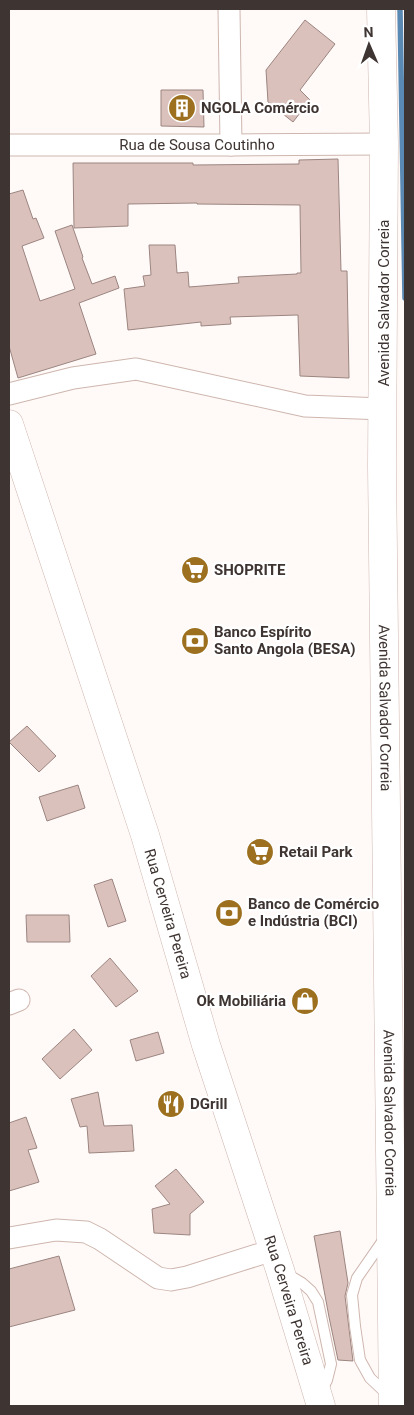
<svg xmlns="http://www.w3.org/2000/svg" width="414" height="1415" viewBox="0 0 414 1415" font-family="Roboto,sans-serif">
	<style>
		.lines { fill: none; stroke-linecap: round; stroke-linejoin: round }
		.stream { stroke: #5a89b3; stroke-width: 5.5 }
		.building { fill: #dac1bc; stroke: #9c8580 }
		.lane-casing { stroke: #ceb6ae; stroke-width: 12 }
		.street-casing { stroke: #ceb6ae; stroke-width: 23 }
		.secondary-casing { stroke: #ceb6ae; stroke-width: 29 }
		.primary-casing { stroke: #ceb6ae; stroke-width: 29 }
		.lane { stroke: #fff; stroke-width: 10 }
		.street { stroke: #fff; stroke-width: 21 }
		.secondary { stroke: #fff; stroke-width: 28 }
		.primary { stroke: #fff; stroke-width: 28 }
		.labels { text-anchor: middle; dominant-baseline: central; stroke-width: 4.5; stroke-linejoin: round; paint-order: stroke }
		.poi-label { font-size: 15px; font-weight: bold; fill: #3e3431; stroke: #fff; text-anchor: start }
		.street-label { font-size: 15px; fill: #3e3431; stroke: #fff }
	</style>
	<rect width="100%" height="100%" fill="#fffaf8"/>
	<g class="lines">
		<path class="stream" d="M400 9 405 298"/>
	</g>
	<g class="building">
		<path d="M305 20 335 44 300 90 310 100 293 122 268 102 266 70Z"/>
		<path d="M161 90H203L204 127 161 126Z"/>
		<path d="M338 159 341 271H347L349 378 300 376 298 315 230 317 231 324 201 326V322L128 330 124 289 145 286 143 276 151 275 149 245H175L177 273 188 272 189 287 239 283 238 277 297 274V273H301L300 205 197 204V203L128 204V226L74 228 73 163H193V165L299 164V160Z"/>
		<path d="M23 190 33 219 36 218 44 238 22 246 40 301 75 289 55 231 72 225 83 257 82 258 92 284 115 276 119 288 79 303 96 354 18 378 9 346V194Z"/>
		<path d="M27 726 56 756 39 772 9 742Z"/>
		<path d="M78 785 85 808 47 821 39 797Z"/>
		<path d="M112 879 126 921 108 927 94 885Z"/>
		<path d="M26 915H69L70 942H27Z"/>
		<path d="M110 958 138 991 116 1007 91 976Z"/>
		<path d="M74 1029 92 1050 60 1079 42 1059Z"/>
		<path d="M158 1032 164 1053 136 1061 130 1040Z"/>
		<path d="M98 1092 104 1126 132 1125 134 1151 89 1153 87 1126 80 1127 71 1099Z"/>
		<path d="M175 1092 181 1112 167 1117 160 1096Z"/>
		<path d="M26 1117 37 1148 28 1150 39 1182 9 1191V1123Z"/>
		<path d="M176 1169 204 1202 190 1214V1235L154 1233 152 1209 170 1204 155 1186Z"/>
		<path d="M340 1231 348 1283 345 1296 353 1361 338 1360 329 1317 314 1236Z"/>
		<path d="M59 1256 75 1310 9 1327V1269Z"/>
	</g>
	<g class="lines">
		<g class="lane-casing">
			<g id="lane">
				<path d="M384 1239 357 1278 352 1295 355 1326 360 1360 370 1378 389 1396"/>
				<path d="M287 1274 302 1283 311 1291 318 1302 331 1364 327 1380 322 1390"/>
			</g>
		</g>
		<g class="street-casing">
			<g id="street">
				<path d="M229 9 231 145"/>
				<path id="s1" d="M9 145H231L384 144"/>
				<path d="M9 394 73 378 136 369 305 406 383 409"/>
				<path d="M9 1004 19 1000"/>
				<path d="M9 1238 56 1230 86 1232 100 1239 158 1278 171 1280 187 1277 273 1250"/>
			</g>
		</g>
		<g class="secondary-casing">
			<g id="secondary">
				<path id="s2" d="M9 424 145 835 206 1045 280 1270 321 1406"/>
			</g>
		</g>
		<g class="primary-casing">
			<g id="primary">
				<path id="s3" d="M381 9 384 144 382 467 393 1406"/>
			</g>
		</g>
		<use href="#lane" class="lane"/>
		<use href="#street" class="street"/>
		<use href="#secondary" class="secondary"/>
		<use href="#primary" class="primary"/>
	</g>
	<defs>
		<g id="building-disc" transform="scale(1.4375)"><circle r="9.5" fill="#9d7020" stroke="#fff"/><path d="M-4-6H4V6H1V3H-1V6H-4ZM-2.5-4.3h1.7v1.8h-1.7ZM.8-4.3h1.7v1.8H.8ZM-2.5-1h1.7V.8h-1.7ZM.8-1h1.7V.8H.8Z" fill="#fff"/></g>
		<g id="supermarket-disc" transform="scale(1.4375)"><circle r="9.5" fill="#9d7020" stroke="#fff"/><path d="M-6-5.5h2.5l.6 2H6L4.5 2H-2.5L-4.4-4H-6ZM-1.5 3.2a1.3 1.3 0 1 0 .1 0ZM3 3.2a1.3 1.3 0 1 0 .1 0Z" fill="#fff"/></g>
		<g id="bank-disc" transform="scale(1.4375)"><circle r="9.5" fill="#9d7020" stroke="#fff"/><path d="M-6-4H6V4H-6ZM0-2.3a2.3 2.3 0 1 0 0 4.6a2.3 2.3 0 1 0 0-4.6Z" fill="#fff"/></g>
		<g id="shop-disc" transform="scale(1.4375)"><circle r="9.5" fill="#9d7020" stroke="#fff"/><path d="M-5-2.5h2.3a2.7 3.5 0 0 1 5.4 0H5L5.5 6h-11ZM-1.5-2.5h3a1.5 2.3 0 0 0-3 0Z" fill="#fff"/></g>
		<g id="restaurant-disc" transform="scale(1.4375)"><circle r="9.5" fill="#9d7020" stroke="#fff"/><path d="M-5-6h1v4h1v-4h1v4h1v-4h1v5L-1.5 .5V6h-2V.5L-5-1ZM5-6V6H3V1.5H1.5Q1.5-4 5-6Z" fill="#fff"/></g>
	</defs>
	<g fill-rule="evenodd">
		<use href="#building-disc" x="182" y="108"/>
		<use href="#supermarket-disc" x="195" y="570"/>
		<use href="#bank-disc" x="195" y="641"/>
		<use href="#supermarket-disc" x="260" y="852"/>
		<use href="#bank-disc" x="229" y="913"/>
		<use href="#shop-disc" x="305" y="1001"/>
		<use href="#restaurant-disc" x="171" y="1104"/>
	</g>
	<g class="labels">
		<g class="poi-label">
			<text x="201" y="108">NGOLA Comércio</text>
			<text x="214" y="570">SHOPRITE</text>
			<text x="214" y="632">Banco Espírito<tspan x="214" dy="17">Santo Angola (BESA)</tspan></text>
			<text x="279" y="852">Retail Park</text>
			<text x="248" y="904">Banco de Comércio<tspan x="248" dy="17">e Indústria (BCI)</tspan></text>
			<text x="286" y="1001" text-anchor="end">Ok Mobiliária</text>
			<text x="190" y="1104">DGrill</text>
		</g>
		<g class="street-label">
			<text stroke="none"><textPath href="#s1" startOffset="188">Rua de Sousa Coutinho</textPath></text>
			<text transform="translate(384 303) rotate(-90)">Avenida Salvador Correia</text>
			<text stroke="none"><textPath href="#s3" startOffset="699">Avenida Salvador Correia</textPath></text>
			<text stroke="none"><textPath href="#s2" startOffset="515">Rua Cerveira Pereira</textPath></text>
			<text stroke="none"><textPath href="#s3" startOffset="1104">Avenida Salvador Correia</textPath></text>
			<text stroke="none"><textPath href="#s2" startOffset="920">Rua Cerveira Pereira</textPath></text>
		</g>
	</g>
	<rect width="414" height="1415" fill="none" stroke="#3e3431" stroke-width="20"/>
	<g transform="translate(369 45) rotate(358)" stroke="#ffffff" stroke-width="4" paint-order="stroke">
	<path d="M0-4L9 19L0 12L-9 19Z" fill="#3e3431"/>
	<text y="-8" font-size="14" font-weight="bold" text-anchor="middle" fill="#3e3431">N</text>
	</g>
</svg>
